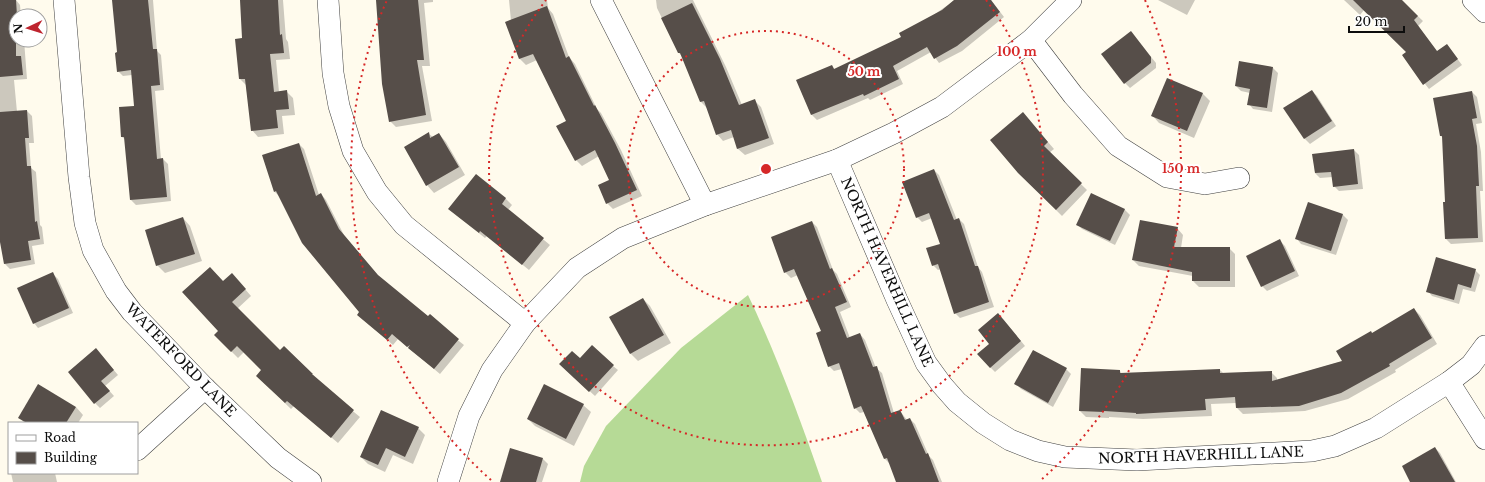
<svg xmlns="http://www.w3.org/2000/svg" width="1485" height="482" viewBox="0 0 1485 482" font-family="'Libre Baskerville',serif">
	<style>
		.forest { fill: #b6da96 }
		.shadow { fill: #0003 }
		.building { fill: #564e49 }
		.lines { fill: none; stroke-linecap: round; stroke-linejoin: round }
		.minor-casing { stroke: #404040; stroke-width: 22 }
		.minor { stroke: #fff; stroke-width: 21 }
		.ring { fill: none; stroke: #d62828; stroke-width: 2; stroke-dasharray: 2 4 }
		.labels { text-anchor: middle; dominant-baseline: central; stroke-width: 4; stroke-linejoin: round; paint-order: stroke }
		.street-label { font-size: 14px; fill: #0d0d0d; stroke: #fff }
		.centre { fill: #d62828; stroke: #fff; stroke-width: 2 }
		.ring-label { font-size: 12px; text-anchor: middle; font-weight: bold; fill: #d62828; stroke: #fff; stroke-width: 4; stroke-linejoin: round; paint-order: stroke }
	</style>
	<rect width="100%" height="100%" fill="#fffbed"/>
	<path class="forest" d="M748 295C777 356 800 419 822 482H580L584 466 606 426 681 348Z"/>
	<g class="shadow">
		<path d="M16 0 20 5 21 16H16V40H24L27 79 14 80 17 112 27 111 32 116 34 143H29L31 168 36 172 40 225 42 227 44 244 32 246 35 264 10 269 5 264 0 236V1Z"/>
		<path d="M113 0H153L157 51 161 55 164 90 155 91 161 159H163L168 164 171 201 136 205 131 200 126 140 122 137 135 107 132 75 123 76 118 71V53Z"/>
		<path d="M241 0H283L286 39 288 42 290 59 276 60 279 92 286 91 293 98 295 115 282 116 284 134 258 137 252 130 246 85 240 79 244 39Z"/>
		<path d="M377 0H433V2L424 3 430 66H422L432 121 396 127 390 121Z"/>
		<path d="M509 0H547L548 8 553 14 569 57 575 64 597 109 601 113 621 150 642 196 613 209 607 203 610 180 599 156 582 166 576 160 567 122 537 60 526 65 520 59 511 21Z"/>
		<path d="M656 0H693L726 67 742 105 755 101 761 107 774 144 745 155 738 149 734 137 723 141 717 134 707 108 701 102 682 56 679 53 657 8Z"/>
		<path d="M955 0H991L1004 17 962 51 939 63 931 52 897 71 903 84 870 100 868 98 817 120 812 115 797 80 832 66 835 70 902 37Z"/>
		<path d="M1158 0H1195L1187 15Z"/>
		<path d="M1344 0H1401L1423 21 1418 26 1437 52 1447 45 1462 65 1429 89 1403 56 1408 52 1364 10 1360 15Z"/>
		<path d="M1131 32 1156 63V68L1130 88 1125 83Z"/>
		<path d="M1240 63 1273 68 1278 73 1272 112 1253 109 1249 104 1250 93 1241 91 1236 86Z"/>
		<path d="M1312 91 1317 96 1336 126 1310 144 1305 139 1285 108Z"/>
		<path d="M1472 92 1477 97 1482 123 1476 124 1481 152 1483 191H1480L1483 242 1451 244 1446 239V203L1443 138 1441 136Z"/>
		<path d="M1203 94 1210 101 1194 138 1159 123 1152 115Z"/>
		<path d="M1029 120 1054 149 1049 153 1087 190 1062 216 1019 173Z"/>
		<path d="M429 134 433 137 439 134 446 142 465 175 434 193 427 185Z"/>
		<path d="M299 144 304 149 319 195 321 194 326 200 344 235 380 279 464 345 440 374 398 339 393 345 358 315 361 312 279 196 274 191Z"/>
		<path d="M1354 150 1359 155 1363 189 1339 191 1334 186 1333 177 1320 178 1315 173 1313 155Z"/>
		<path d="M934 170 939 175 957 220 959 219 964 224 978 267 982 272 994 307 960 318 955 313 941 269 938 270 933 265 941 245 932 218 922 222 917 217Z"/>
		<path d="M476 175 506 199 512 205 508 210 550 245 529 270 487 236 485 238 456 215Z"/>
		<path d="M1092 194 1125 210 1130 215 1115 245 1082 229 1077 224Z"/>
		<path d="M1343 215 1348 220 1336 255 1301 244 1297 239Z"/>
		<path d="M183 218 190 226 202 261 165 273 157 265Z"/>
		<path d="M812 222 817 227 833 270 837 274 851 307 840 312 850 338 860 334 865 340 876 368 882 373 894 413 900 411 907 420 910 419 915 424 929 456 933 460 942 482H897L890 464 885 459 864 412 860 413 855 408 842 369 834 371 829 366 823 331 798 275 791 278 785 272Z"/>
		<path d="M1177 228 1183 235 1181 248H1229L1235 254V287H1199L1193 281V276L1139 266 1133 260Z"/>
		<path d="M1280 241 1285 246 1299 276 1267 291 1262 286Z"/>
		<path d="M1475 270 1480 275 1475 292 1463 289 1459 304 1432 296 1428 291Z"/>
		<path d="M53 274 58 279 73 313 38 328 34 323Z"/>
		<path d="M238 281 251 296 237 309 280 351 360 417 338 443 294 406 291 409 263 382V370L244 352 238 358 221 341 219 331 223 282Z"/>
		<path d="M643 299 650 306 671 343 638 361 631 354 611 317Z"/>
		<path d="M1414 309 1420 315 1437 344 1395 370 1396 372 1348 399 1305 411 1243 414 1237 408 1236 403 1211 404 1212 416 1143 419 1109 417V418L1086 417 1080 411 1120 371 1122 374 1220 370 1224 374 1271 372 1277 378V380L1343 361 1372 334Z"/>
		<path d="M1003 319 1025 346 995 372 990 367V344Z"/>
		<path d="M1034 351 1066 369 1071 374 1053 407 1021 389 1016 384Z"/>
		<path d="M101 355 118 375 105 386 114 396 100 408 95 403Z"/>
		<path d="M613 366 618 370 595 396 565 369Z"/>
		<path d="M583 405 591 412 574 446 535 426 528 419Z"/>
		<path d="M76 407 83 415 78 423H25L19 418Z"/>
		<path d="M418 428 425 435 413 464 393 455 385 472 368 464 361 457Z"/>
		<path d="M1435 448 1440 453 1456 482H1412Z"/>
		<path d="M543 459 548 464 542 482H501Z"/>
		<path d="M11 473H55L57 482H13Z"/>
	</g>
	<g class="building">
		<path d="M0 0H16L17 16H16V56H21L23 75 0 77Z"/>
		<path d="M112 0H148L153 49H157L160 85 151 86 157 159 163 158 167 197 130 200 124 137H121L119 107 134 106 131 70 117 72 115 53 117 52Z"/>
		<path d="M240 0H278L280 35 282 34 284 53 270 54 274 92 287 90 289 109 276 110 278 128 251 131 245 79H239L235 39 242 38Z"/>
		<path d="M376 0H418L424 60H417L426 115 389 122 382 84Z"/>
		<path d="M954 0H991L1000 12 957 46 934 59 927 47 893 66 899 79 864 96 863 94 811 115 796 80 832 65 834 69 901 37 899 33 942 10Z"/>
		<path d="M1353 0H1402L1418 16 1414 20 1437 51 1447 44 1458 59 1423 85 1402 55 1406 52Z"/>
		<path d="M692 3 720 59 739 105 755 99 769 138 737 149 731 130 716 135 704 101 700 102 680 53H678L661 18Z"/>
		<path d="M547 6 566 58 569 56 594 106 595 105 615 143 637 190 606 204 598 185 609 180 595 150 575 161 556 126 566 121 533 54 519 59 505 22Z"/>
		<path d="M1131 31 1151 57V63L1124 84 1101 54Z"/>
		<path d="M1239 61 1273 67 1267 108 1247 105 1250 89 1235 86Z"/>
		<path d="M1167 78 1203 93 1187 131 1151 116Z"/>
		<path d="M1312 90 1332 121 1304 139 1283 108Z"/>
		<path d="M1472 91 1477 118 1472 119 1477 146 1479 186H1476L1478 238 1445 239 1443 202H1445L1442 136H1440L1433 98Z"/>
		<path d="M27 110 29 138H25L27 166H31L35 222 37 221 40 239 28 241 31 260 4 264 0 242V112Z"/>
		<path d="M1023 112 1048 142 1044 146 1082 183 1056 210 1018 173 990 140Z"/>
		<path d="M429 132 430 138 439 133 459 167 426 186 404 147Z"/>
		<path d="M299 143 316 196 321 193 339 229 378 275 428 316 430 314 459 339 434 369 408 348 410 345 407 347 392 334 387 340 357 315 359 312 302 243 276 191 274 192 262 155Z"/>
		<path d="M1354 149 1358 184 1333 187 1331 172 1315 173 1312 154Z"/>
		<path d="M934 169 954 220 959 218 975 266H978L989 302 954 314 938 264 932 266 926 248 940 244 929 213 916 218 902 182Z"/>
		<path d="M476 174 506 198 502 204 544 238 522 265 480 231 479 233 448 209Z"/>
		<path d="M1091 193 1125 209 1110 241 1076 225Z"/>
		<path d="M1308 202 1343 214 1331 251 1295 239Z"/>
		<path d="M183 217 195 254 156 266 145 230Z"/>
		<path d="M1140 220 1178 227 1174 247H1230V281H1192V272L1132 260Z"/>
		<path d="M812 221 830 269 832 268 847 302 835 307 847 338 860 333 873 367 877 366 891 413 900 410 905 420 910 418 926 454 928 453 939 482H896L887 458 884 459 861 406 854 409 839 363 828 367 816 333 821 331 794 269 784 273 771 237Z"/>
		<path d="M1280 239 1295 271 1261 287 1246 256Z"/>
		<path d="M1436 257 1476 269 1471 288 1458 284 1454 300 1426 292Z"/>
		<path d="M210 267 223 281 232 273 246 289 232 302 280 350 284 346 313 374H312L354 410 331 438 287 401 285 403 256 376 261 370 237 346 231 352 214 335 218 331 182 292Z"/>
		<path d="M53 272 69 308 33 324 17 288Z"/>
		<path d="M643 298 664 335 630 354 609 317Z"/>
		<path d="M1414 308 1432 338 1389 364 1390 366 1341 393 1299 406 1236 408 1235 397 1205 399 1206 410 1136 414V413L1104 411V412L1079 411 1081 368 1120 370V373L1220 369V373L1272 371V381L1342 361 1336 351 1371 331 1372 333Z"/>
		<path d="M998 313 1021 341 990 368 977 354 989 344 978 330Z"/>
		<path d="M592 345 614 365 589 392 559 364 572 351 580 358Z"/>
		<path d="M96 348 114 370 101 381 110 391 94 404 68 372Z"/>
		<path d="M1033 350 1067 368 1048 403 1014 384Z"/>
		<path d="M38 384 76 407 66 423H27L18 418Z"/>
		<path d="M544 384 584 404 566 439 527 419Z"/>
		<path d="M381 410 419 427 405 457 386 448 378 465 360 457Z"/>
		<path d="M1435 447 1455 482H1410L1402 466Z"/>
		<path d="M510 448 543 458 536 482H500Z"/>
	</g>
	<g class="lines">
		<g class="minor-casing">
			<g id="minor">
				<path d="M64 0 79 177 85 223 93 250 116 291 132 312 205 388 278 458 311 482"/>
				<path d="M328 0 333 73 339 106 353 151 377 192 404 225 525 323"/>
				<path d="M601 0 705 205"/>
				<path d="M1473 0 1485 12"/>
				<path d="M1031 40 1073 95 1118 146 1167 177 1205 184 1239 178"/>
				<path d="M837 160 897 300 926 363 942 385 957 402 983 423 1010 440 1038 451 1065 457 1137 460 1312 451 1335 446 1376 428 1449 382 1471 365 1485 346"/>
				<path d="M1449 382 1485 439"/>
				<path d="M137 450 205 388"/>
				<path d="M448 482 469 416 492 370 525 323 577 268 623 238 705 205 837 160 894 133 942 107 1031 40 1071 0"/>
			</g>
		</g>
		<use href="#minor" class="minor"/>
	</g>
	<g class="ring">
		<circle cx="766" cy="169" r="138"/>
		<path d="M986 0A277 277 0 1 1 546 0"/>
		<path d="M491 480A415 415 0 0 1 387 0M1145 0A415 415 0 0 1 1041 480"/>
	</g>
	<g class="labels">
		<g class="street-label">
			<text transform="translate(887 272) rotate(66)">NORTH HAVERHILL LANE</text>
			<text transform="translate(181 360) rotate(46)">WATERFORD LANE</text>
			<text transform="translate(1201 455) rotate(-2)">NORTH HAVERHILL LANE</text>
		</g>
	</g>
	<circle cx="766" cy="169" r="6" class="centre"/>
	<g class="ring-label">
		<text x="1017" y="56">100 m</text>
		<text x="864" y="76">50 m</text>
		<text x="1181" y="173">150 m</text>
	</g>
	<rect x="8" y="422" width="130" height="52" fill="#ffffff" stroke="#9e9e9e"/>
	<rect x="16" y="435" width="20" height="6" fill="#ffffff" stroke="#9e9e9e"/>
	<text x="44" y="442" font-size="12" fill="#0d0d0d">Road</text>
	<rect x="16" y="452" width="20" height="12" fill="#564e49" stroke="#9e9e9e"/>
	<text x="44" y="462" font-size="12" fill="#0d0d0d">Building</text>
	<g transform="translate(28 28) rotate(266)"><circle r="19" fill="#ffffff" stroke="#9e9e9e"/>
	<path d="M0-3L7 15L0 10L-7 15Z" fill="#be242e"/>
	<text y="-6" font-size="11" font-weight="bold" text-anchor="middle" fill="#0d0d0d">N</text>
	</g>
	<path d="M1349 26v6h55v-6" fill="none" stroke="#0d0d0d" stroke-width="2"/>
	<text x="1355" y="26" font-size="12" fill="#0d0d0d" stroke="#ffffff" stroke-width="3" paint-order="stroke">20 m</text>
</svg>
